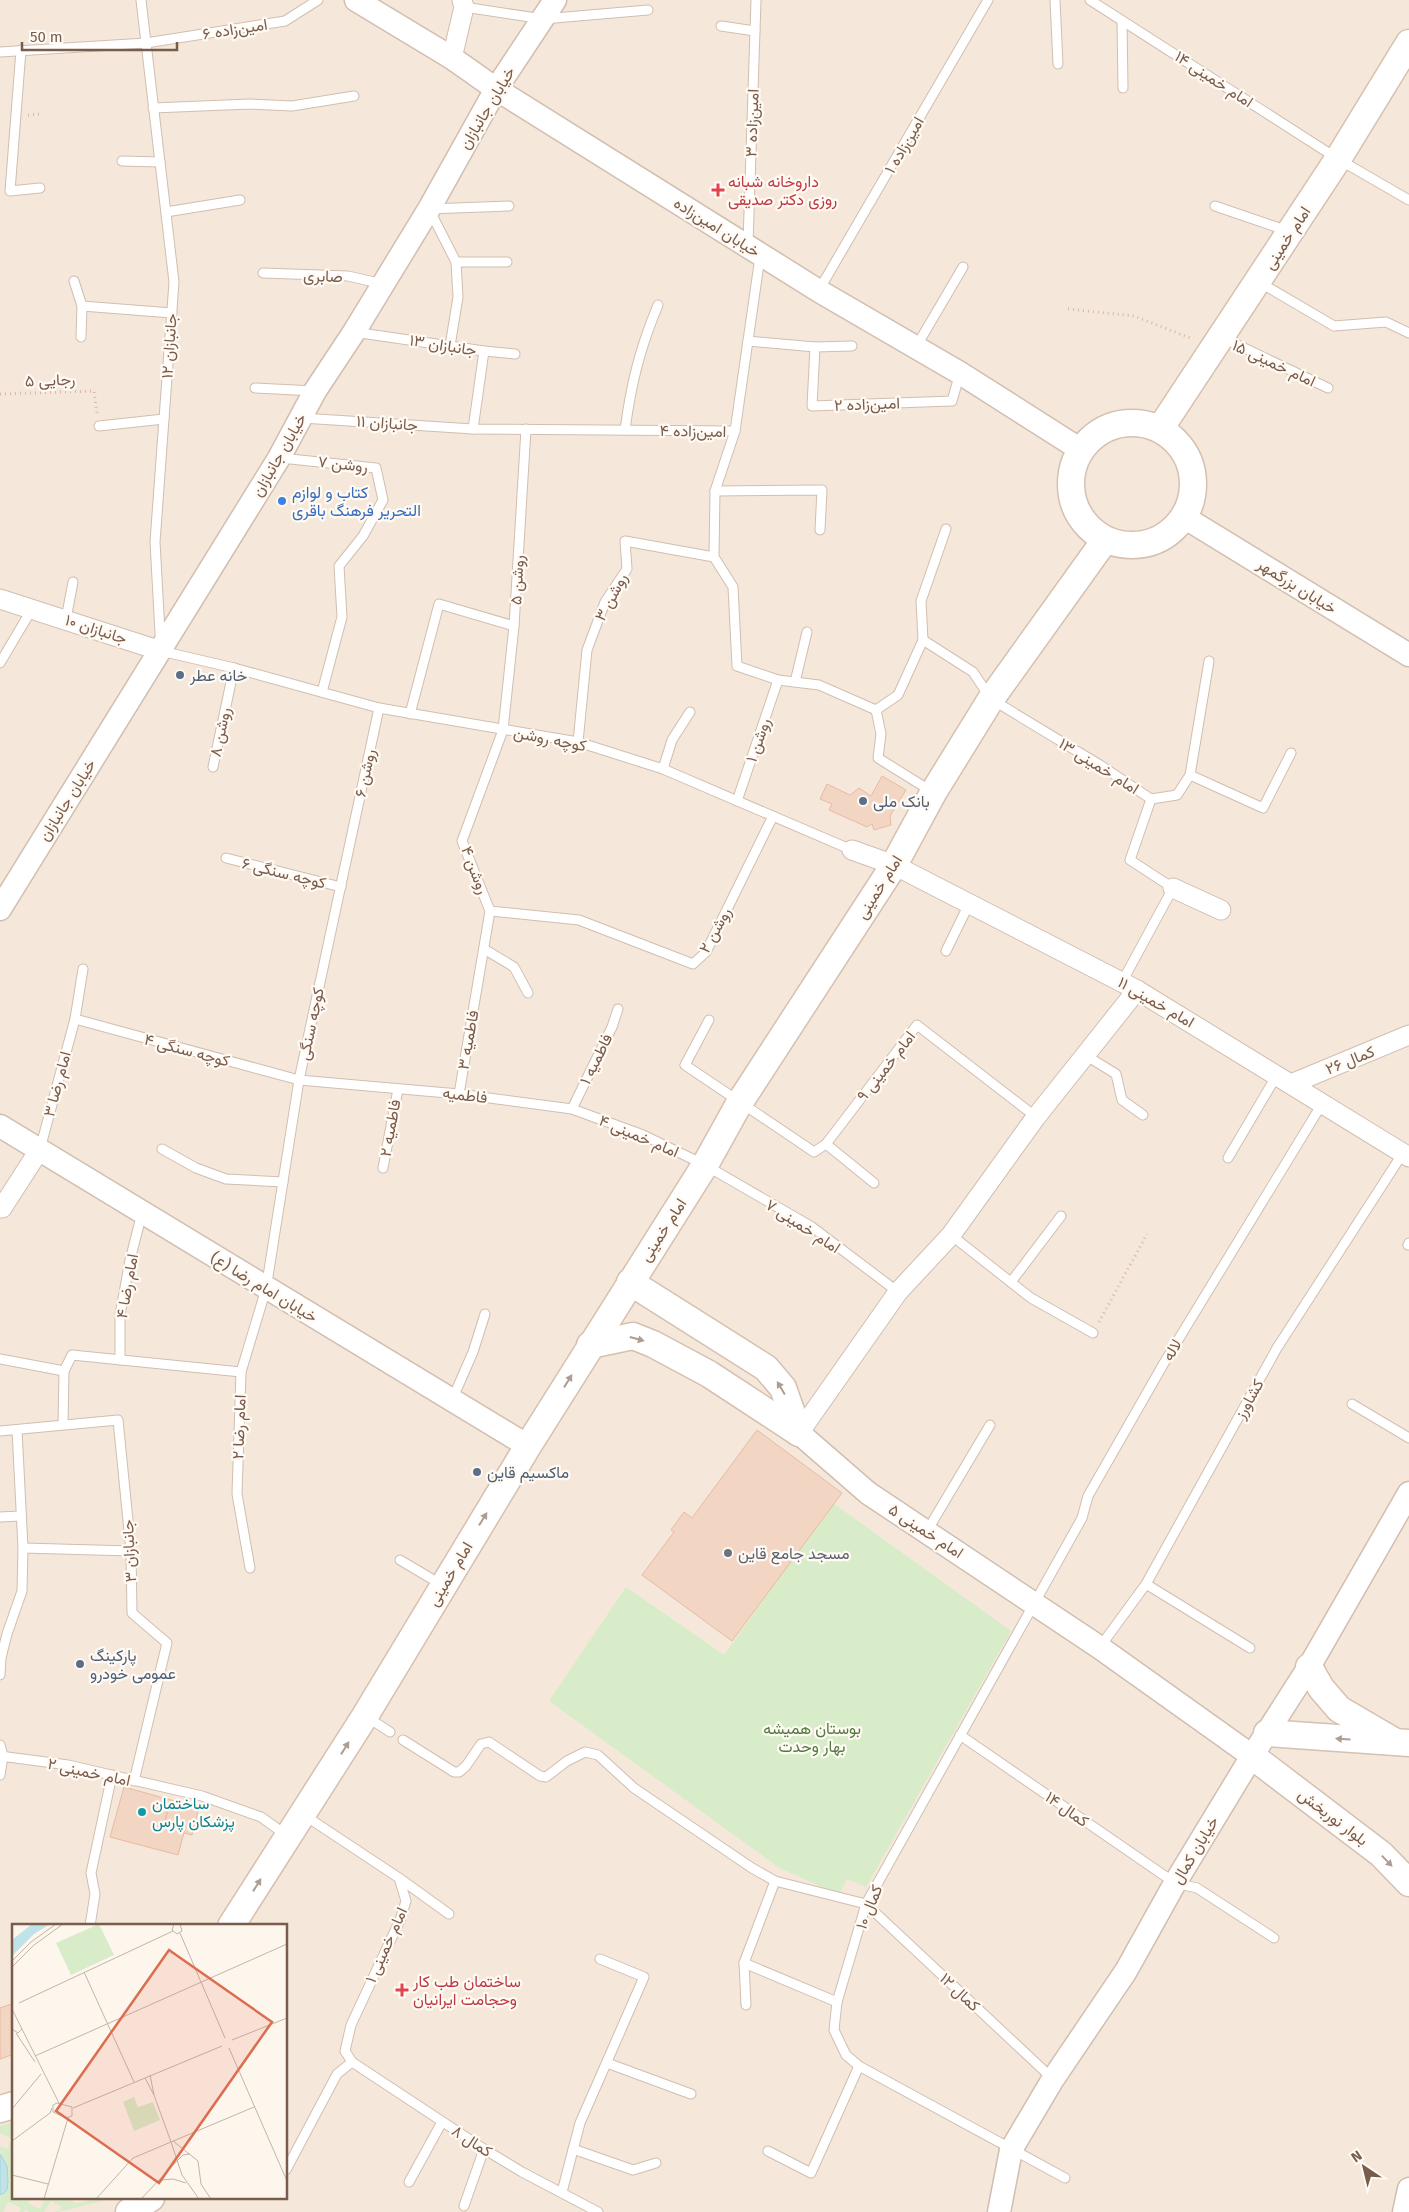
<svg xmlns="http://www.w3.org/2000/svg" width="1409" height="2212" viewBox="0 0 1409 2212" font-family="'Fira Sans',Vazirmatn,sans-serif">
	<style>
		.residential { fill: #f5e8da; fill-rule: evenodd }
		.green { fill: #d8ecc9 }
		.water { fill: #bfe3e8; stroke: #a5d3da }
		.building { fill: #f3d5c3; stroke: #e6bba3 }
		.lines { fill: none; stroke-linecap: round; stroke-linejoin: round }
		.service-casing { stroke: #d1beb0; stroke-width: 11 }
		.minor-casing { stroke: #d1beb0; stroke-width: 21 }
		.tertiary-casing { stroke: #d1beb0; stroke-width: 25 }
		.secondary-casing { stroke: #d6c0b0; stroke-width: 29 }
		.path { stroke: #d9b8a5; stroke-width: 3; stroke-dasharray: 1 4; stroke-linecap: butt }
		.service { stroke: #fff; stroke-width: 9 }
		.minor { stroke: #fff; stroke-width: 19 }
		.tertiary { stroke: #fff; stroke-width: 22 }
		.secondary { stroke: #fff; stroke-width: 26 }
		.oneway { fill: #af9d94 }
		.health-dot { fill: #e0444e; stroke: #fffaf3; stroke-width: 2 }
		.shop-dot { fill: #3f7fe0; stroke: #fffaf3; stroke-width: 2 }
		.service-dot { fill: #5c6f8a; stroke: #fffaf3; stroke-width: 2 }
		.worship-dot { fill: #6b7280; stroke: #fffaf3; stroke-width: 2 }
		.culture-dot { fill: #0f9aa8; stroke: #fffaf3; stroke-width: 2 }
		.labels { text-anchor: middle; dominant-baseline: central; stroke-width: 4.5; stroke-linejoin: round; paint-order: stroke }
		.street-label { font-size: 16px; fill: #7a5c4d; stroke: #fffaf3 }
		.health-label { font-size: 16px; fill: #be3a42; stroke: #fffaf3; text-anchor: start }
		.shop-label { font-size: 16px; fill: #366cbe; stroke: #fffaf3; text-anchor: start }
		.service-label { font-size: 16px; fill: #4e5e75; stroke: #fffaf3; text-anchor: start }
		.worship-label { font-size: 16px; fill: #5b616d; stroke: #fffaf3; text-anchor: start }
		.park-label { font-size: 16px; fill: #537a41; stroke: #fffaf3 }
		.culture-label { font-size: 16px; fill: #0d838f; stroke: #fffaf3; text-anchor: start }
		.inset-road { fill: none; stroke: #c5b3a7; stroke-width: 1 }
		.view { fill: #dc6d51; fill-opacity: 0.15; stroke: #dc6d51; stroke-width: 2.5 }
		.inset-edge { fill: none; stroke: #7a5c4d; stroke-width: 2.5 }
	</style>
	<rect width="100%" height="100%" fill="#fdf6ec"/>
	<path class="residential" d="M0 0H1409V2212H0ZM14 1926H286V2198H14Z"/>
	<g class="green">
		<path d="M833 1503 1011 1631 866 1887 847 1879 839 1895 778 1867 549 1701 626 1587 724 1655Z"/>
		<path d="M14 2122V2146L11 2151 14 2152V2160L10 2159C15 2168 17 2185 12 2195L14 2198 24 2201 26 2198H31L28 2203 40 2209 45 2198 66 2200 74 2198 73 2202C78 2204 84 2203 88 2198H115L58 2212H53L61 2210 62 2207 51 2201 44 2212H30L25 2210 24 2212H19L21 2208 8 2202 3 2212H0V2194H3C15 2168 0 2167 0 2146L7 2149 12 2139 0 2133V2126Z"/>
	</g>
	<path class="water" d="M0 2154 7 2166 8 2182 7 2190 3 2194H0Z"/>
	<g class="building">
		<path d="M882 776 906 790 890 816 891 825 874 830 872 824 867 827 829 810 832 804 820 799 827 784 850 795 859 788 871 796Z"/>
		<path d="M757 1430 842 1493 732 1641 642 1575 674 1532 671 1530 684 1512 692 1518Z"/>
		<path d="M124 1787 171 1800 164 1824 185 1829 178 1855 110 1837Z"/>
		<path d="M171 1800 199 1807 192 1835 184 1833 185 1829 164 1824Z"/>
		<path d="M14 2003V2054L0 2059V2008Z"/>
	</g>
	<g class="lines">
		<g class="service-casing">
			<g id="service">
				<path d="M141 0 174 282 155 542 161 651 234 668 379 708 578 742 663 769 852 850"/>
				<path d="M1055 0 1058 64"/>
				<path d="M1090 0 1338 159 1409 200"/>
				<path d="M464 7 543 19 648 10"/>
				<path d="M1122 21 1123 88"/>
				<path d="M721 26 755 31"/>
				<path d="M21 50 10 191 40 188"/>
				<path d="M0 52 146 43 285 21 318 0"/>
				<path d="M153 108 250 104 292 106 354 96"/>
				<path d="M122 161 160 162"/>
				<path d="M1215 206 1288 231"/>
				<path d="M166 212 240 200"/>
				<path d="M748 243 756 0"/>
				<path d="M456 262H507"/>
				<path d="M263 273 348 276 383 284"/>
				<path d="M74 281 82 306 81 337"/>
				<path d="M1259 282 1334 326 1386 322 1409 333"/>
				<path d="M819 290 988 0"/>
				<path d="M82 306 172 313"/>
				<path d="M354 332 484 351 473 429"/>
				<path d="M1223 338 1328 388"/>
				<path d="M748 341 815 347 852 346"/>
				<path d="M450 346 458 297 456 262 429 209 509 206"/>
				<path d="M815 347 812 406 952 401 960 373"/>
				<path d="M916 347 963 267"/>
				<path d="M484 351 515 354"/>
				<path d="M255 388 315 391"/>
				<path d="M302 418 473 429 735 431 760 257"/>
				<path d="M99 426 164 419"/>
				<path d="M625 430C631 384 640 348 658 305"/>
				<path d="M735 431 715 491 714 557 733 587 737 666 778 680 819 685 876 710 898 695 923 640 921 601 946 529"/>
				<path d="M281 458 376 468 383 500 363 536 339 566 342 617 322 692"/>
				<path d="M715 491 822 490 820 530"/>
				<path d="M66 619 73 582"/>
				<path d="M923 640 973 672 991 699 1100 765 1151 799 1130 860 1173 888 1122 982"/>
				<path d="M0 663 32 609"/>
				<path d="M795 682 807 632"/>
				<path d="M876 710 881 734 878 758 931 791"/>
				<path d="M410 714 439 604 514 626"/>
				<path d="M578 742 587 650 605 602 627 569 625 541 714 557"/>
				<path d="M213 767 234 668"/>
				<path d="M663 769 672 740 690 712"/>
				<path d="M1190 775 1263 808 1291 753"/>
				<path d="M1151 799 1177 795 1190 775 1209 661"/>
				<path d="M737 801 778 680"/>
				<path d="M226 858 341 887"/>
				<path d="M490 911 579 920 693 964 706 952 773 816"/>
				<path d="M484 949 514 967 528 993"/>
				<path d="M946 951 969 904"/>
				<path d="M75 1019 299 1080 459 1094 572 1109 643 1135 705 1165 812 1227 898 1292"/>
				<path d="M709 1020 685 1065 814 1152 826 1144 917 1025 1036 1117"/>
				<path d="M1085 1055 1116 1074 1122 1100 1143 1115"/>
				<path d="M459 1094 490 911 462 841 503 730 514 626 526 429"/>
				<path d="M572 1109 612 1027 618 1009"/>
				<path d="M826 1144 874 1183"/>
				<path d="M40 1149 75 1019 83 969"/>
				<path d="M162 1149 196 1168 226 1179 283 1182"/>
				<path d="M1228 1158 1277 1075"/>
				<path d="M383 1168 398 1089"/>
				<path d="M951 1235 1031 1298 1093 1333"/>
				<path d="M1408 1245 1409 1243"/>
				<path d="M1011 1282 1061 1216"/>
				<path d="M0 1359 64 1371"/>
				<path d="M120 1360V1315L130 1260 142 1213"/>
				<path d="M452 1400 473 1352 485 1314"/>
				<path d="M1352 1404 1409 1438"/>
				<path d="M63 1424 64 1371 72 1355 241 1372"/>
				<path d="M0 1431 118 1420 131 1551 132 1613 167 1643 134 1781"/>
				<path d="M0 1517 21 1516"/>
				<path d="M927 1531 990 1425"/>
				<path d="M23 1548 131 1551"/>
				<path d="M400 1560 442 1585"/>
				<path d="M250 1568 237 1494 241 1372 266 1289 299 1080 379 708"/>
				<path d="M1146 1584 1250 1648"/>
				<path d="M1100 1647 1146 1584 1277 1348 1403 1153"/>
				<path d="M0 1675 1 1658 7 1634 22 1591 23 1548 17 1430"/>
				<path d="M367 1717 390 1732"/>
				<path d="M960 1735 1175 1883 1197 1888 1274 1938"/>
				<path d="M403 1740 454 1772H459L466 1766 481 1744 489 1742 540 1776 546 1777 567 1761 585 1752 598 1755 634 1788 752 1868 775 1881 866 1904 1053 2079"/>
				<path d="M0 1745 3 1756 0 1775"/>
				<path d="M0 1756 68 1765 202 1796 261 1817 286 1835"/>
				<path d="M304 1815 399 1878 406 1901 400 1920 351 2025 345 2051 352 2062 484 2149 522 2172 598 2212"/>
				<path d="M399 1878 449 1914"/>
				<path d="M90 1926 95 1894 91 1873 112 1775"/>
				<path d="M744 1963 837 2002"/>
				<path d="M746 2005 744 1963 775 1881"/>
				<path d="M607 2063 691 2094"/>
				<path d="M573 2149 633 2170 656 2163"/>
				<path d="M768 2151 811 2173 859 2066"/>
				<path d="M286 2170 337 2074 352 2062"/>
				<path d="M1065 2178 859 2066 846 2055 834 2030 837 2002 866 1904 1082 1518 1088 1496 1164 1363 1322 1104"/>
				<path d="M409 2182 442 2122"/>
				<path d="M562 2192 580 2123 644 1977 600 1959"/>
				<path d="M464 2206 484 2149"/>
			</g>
		</g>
		<g class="minor-casing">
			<g id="minor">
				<path d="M452 58 464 7 462 0"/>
				<path d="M0 599 161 651"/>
				<path d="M852 850 894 865 1137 990 1409 1157"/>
				<path d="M1173 888 1221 910"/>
				<path d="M1291 1084 1409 1035"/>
				<path d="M0 1208H2L40 1149"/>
				<path d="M799 1433 898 1292 951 1235 1036 1117 1137 990"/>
			</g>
		</g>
		<g class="tertiary-casing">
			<g id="tertiary">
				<path d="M356 0 452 58 496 89 819 291 960 373 1081 450"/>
				<path d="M1184 517 1409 655"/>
				<path d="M0 909 279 458 315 391 354 332 429 209 496 89 555 0"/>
				<path d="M0 1126 528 1446"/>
				<path d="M799 1433 868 1493 1099 1647 1252 1756"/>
				<path d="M999 2212 1011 2150 1053 2079 1126 1971 1175 1883 1252 1756 1309 1667 1409 1493"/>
				<path d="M1404 2212 1409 2189"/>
			</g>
		</g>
		<g class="secondary-casing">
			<g id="secondary">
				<circle cx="1132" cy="484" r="61"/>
				<path d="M1160 429 1338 159 1409 43"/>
				<path d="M630 1282 766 1368 783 1388 799 1433"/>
				<path d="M590 1345 633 1336 653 1344 709 1374 799 1433"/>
				<path d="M1309 1667 1321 1688 1339 1709 1392 1740"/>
				<path d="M1267 1733 1409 1743"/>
				<path d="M1252 1756 1381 1854 1409 1883"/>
				<path d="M231 1926 365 1716 528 1446 705 1165 740 1102 894 865 933 793 991 699 1105 540"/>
				<path d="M0 2109 14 2105"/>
				<path d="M129 2212 151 2198"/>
			</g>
		</g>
		<g class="path">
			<path d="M28 115 41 114"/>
			<path d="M1068 309 1134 316 1193 339"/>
			<path d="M0 394 94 391 97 413"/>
			<path d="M1099 1322 1147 1234"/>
		</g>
		<use href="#service" class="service"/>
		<use href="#minor" class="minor"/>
		<use href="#tertiary" class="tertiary"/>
		<use href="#secondary" class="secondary"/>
	</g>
	<defs><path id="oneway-solid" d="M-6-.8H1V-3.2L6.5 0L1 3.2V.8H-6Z" transform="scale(1.25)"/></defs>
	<g class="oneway">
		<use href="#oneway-solid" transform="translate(637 1339) rotate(15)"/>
		<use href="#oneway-solid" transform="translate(568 1381) rotate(-58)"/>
		<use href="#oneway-solid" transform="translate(781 1388) rotate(-121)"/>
		<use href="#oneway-solid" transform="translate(483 1519) rotate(-58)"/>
		<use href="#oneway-solid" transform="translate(1343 1739) rotate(-176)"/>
		<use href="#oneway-solid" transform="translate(345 1748) rotate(-58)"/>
		<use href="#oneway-solid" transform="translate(1387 1861) rotate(46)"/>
		<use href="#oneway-solid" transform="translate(257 1885) rotate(-58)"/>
	</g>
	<g class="health-dot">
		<path d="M715.5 182.5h5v5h5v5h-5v5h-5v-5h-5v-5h5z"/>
		<path d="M399.5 1982.5h5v5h5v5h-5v5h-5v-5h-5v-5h5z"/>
	</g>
	<circle class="shop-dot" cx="282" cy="501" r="5"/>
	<g class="service-dot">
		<circle cx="180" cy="675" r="5"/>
		<circle cx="863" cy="801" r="5"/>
		<circle cx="477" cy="1472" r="5"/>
		<circle cx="80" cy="1664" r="5"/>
	</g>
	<circle class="worship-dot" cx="728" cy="1553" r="5"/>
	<circle class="culture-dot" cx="142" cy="1812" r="5"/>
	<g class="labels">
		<g class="street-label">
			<text transform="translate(235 29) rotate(-9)">امین‌زاده ۶</text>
			<text transform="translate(1214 79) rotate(33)">امام خمینی ۱۴</text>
			<text transform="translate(487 108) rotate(-59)">خیابان جانبازان</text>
			<text transform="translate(752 123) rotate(-88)">امین‌زاده ۳</text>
			<text transform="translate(904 145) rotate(-60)">امین‌زاده ۱</text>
			<text transform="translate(717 227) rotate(32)">خیابان امین‌زاده</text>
			<text transform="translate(1287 238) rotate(-57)">امام خمینی</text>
			<text transform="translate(323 276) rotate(2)">صابری</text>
			<text transform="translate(443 345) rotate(9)">جانبازان ۱۳</text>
			<text transform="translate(169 346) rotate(-86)">جانبازان ۱۲</text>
			<text transform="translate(1274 363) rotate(25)">امام خمینی ۱۵</text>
			<text transform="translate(50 380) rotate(-2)">رجایی ۵</text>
			<text transform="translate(867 404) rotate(-2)">امین‌زاده ۲</text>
			<text transform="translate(387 423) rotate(4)">جانبازان ۱۱</text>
			<text transform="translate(693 431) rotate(1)">امین‌زاده ۴</text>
			<text transform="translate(279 455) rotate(-60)">خیابان جانبازان</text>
			<text transform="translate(343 464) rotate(6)">روشن ۷</text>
			<text transform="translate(517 580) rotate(-87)">روشن ۵</text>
			<text transform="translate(1297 586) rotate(32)">خیابان بزرگمهر</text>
			<text transform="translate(611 597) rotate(-62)">روشن ۳</text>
			<text transform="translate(96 629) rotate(18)">جانبازان ۱۰</text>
			<text transform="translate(220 732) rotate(-78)">روشن ۸</text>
			<text transform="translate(550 739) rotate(11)">کوچه روشن</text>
			<text transform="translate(758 740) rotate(-71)">روشن ۱</text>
			<text transform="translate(1099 766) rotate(32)">امام خمینی ۱۳</text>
			<text transform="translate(365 773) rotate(-78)">روشن ۶</text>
			<text transform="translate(67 800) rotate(-58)">خیابان جانبازان</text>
			<text transform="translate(475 870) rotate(69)">روشن ۴</text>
			<text transform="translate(284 873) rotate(14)">کوچه سنگی ۶</text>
			<text transform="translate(879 887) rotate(-58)">امام خمینی</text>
			<text transform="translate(715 930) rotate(-61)">روشن ۲</text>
			<text transform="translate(1156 1002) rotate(30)">امام خمینی ۱۱</text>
			<text transform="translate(311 1024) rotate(-78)">کوچه سنگی</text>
			<text transform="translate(468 1040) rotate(-80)">فاطمیه ۳</text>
			<text transform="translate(187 1050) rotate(15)">کوچه سنگی ۴</text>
			<text transform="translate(596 1059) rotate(-64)">فاطمیه ۱</text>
			<text transform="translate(1350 1060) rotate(-22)">کمال ۲۶</text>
			<text transform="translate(886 1066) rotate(-52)">امام خمینی ۹</text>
			<text transform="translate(57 1084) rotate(-75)">امام رضا ۳</text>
			<text transform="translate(465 1095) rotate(7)">فاطمیه</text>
			<text transform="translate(390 1128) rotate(-80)">فاطمیه ۲</text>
			<text transform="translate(639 1136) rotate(23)">امام خمینی ۴</text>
			<text transform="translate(803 1226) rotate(33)">امام خمینی ۷</text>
			<text transform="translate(663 1230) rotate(-57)">امام خمینی</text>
			<text transform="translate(127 1286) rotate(-80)">امام رضا ۴</text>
			<text transform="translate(264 1287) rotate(31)">خیابان امام رضا (ع)</text>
			<text transform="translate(1172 1350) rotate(-59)">لاله</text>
			<text transform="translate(1249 1399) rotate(-61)">کشاورز</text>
			<text transform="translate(239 1427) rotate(-88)">امام رضا ۲</text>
			<text transform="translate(926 1531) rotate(33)">امام خمینی ۵</text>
			<text transform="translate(129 1551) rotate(-93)">جانبازان ۳</text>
			<text transform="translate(450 1574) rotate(-59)">امام خمینی</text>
			<text transform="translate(89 1772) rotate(12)">امام خمینی ۲</text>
			<text transform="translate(1067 1809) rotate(35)">کمال ۱۴</text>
			<text transform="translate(1333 1817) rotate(37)">بلوار نوربخش</text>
			<text transform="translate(1195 1850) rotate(-59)">خیابان کمال</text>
			<text transform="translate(869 1907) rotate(-68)">کمال ۱۰</text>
			<text transform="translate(386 1945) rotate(-66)">امام خمینی ۱</text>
			<text transform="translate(960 1992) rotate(43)">کمال ۱۲</text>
			<text transform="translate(472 2141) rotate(33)">کمال ۸</text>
		</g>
		<g class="health-label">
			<text x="728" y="181">داروخانه شبانه<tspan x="728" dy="18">روزی دکتر صدیقی</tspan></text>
			<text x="413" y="1981">ساختمان طب کار<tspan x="413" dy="18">و‌حجامت ایرانیان</tspan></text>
		</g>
		<g class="shop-label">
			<text x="292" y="492">کتاب و لوازم<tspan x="292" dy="18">التحریر فرهنگ باقری</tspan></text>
		</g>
		<g class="service-label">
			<text x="190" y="675">خانه عطر</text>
			<text x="873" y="801">بانک ملی</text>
			<text x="487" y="1472">ماکسیم قاین</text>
			<text x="90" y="1655">پارکینگ<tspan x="90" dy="18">عمومی خودرو</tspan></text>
		</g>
		<g class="worship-label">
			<text x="738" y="1553">مسجد جامع قاین</text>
		</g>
		<g class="park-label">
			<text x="812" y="1728">بوستان همیشه<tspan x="812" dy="18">بهار وحدت</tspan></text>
		</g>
		<g class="culture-label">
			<text x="152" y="1803">ساختمان<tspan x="152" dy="18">پزشکان پارس</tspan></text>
		</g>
	</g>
	<g transform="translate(12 1924)">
		<rect width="275" height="275" fill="#fdf6ec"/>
		<path d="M87 0 102 31 59 51 44 19ZM122 173 126 183 141 178 148 196 122 207 111 178Z" fill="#d8ecc9"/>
		<path d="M20 0H38L22 10 0 32V16Z" fill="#bfe3e8"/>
		<path class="inset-road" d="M162 0 160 6 165 10 170 7 168 0M168 9 213 114M0 37 19 18 44 0M0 43 22 21 51 0M72 48 122 158M7 79 161 7M0 85 10 105 6 109 0 105M10 105 47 179M4 109 23 138M220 116 275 94M217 124 275 257M23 132 275 20M138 151 142 171M133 154 142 171M142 171 159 218M45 179 60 183V192L54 194 41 188V181ZM61 184 210 122M0 185 29 150M0 217 38 189 40 184M161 217 186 237 189 260 199 275M159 218 170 251 187 275M164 238 171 231 178 230M0 251 36 260M150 256 161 255 174 259M32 275 56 194M84 275 121 234 242 183M129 275 164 238"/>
		<path class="view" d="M157 26 260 98 147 259 44 187Z"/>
		<rect width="275" height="275" class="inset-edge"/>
	</g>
	<g transform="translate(1364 2167) rotate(325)" stroke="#fffaf3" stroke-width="4" paint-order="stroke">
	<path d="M0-4L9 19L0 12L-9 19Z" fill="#7a5c4d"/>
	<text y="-8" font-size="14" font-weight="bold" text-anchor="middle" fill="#7a5c4d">N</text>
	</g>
	<path d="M22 42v8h155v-8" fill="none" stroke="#7a5c4d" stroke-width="2.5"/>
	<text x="30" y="42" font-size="15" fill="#7a5c4d" stroke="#fffaf3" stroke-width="4" paint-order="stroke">50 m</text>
</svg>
